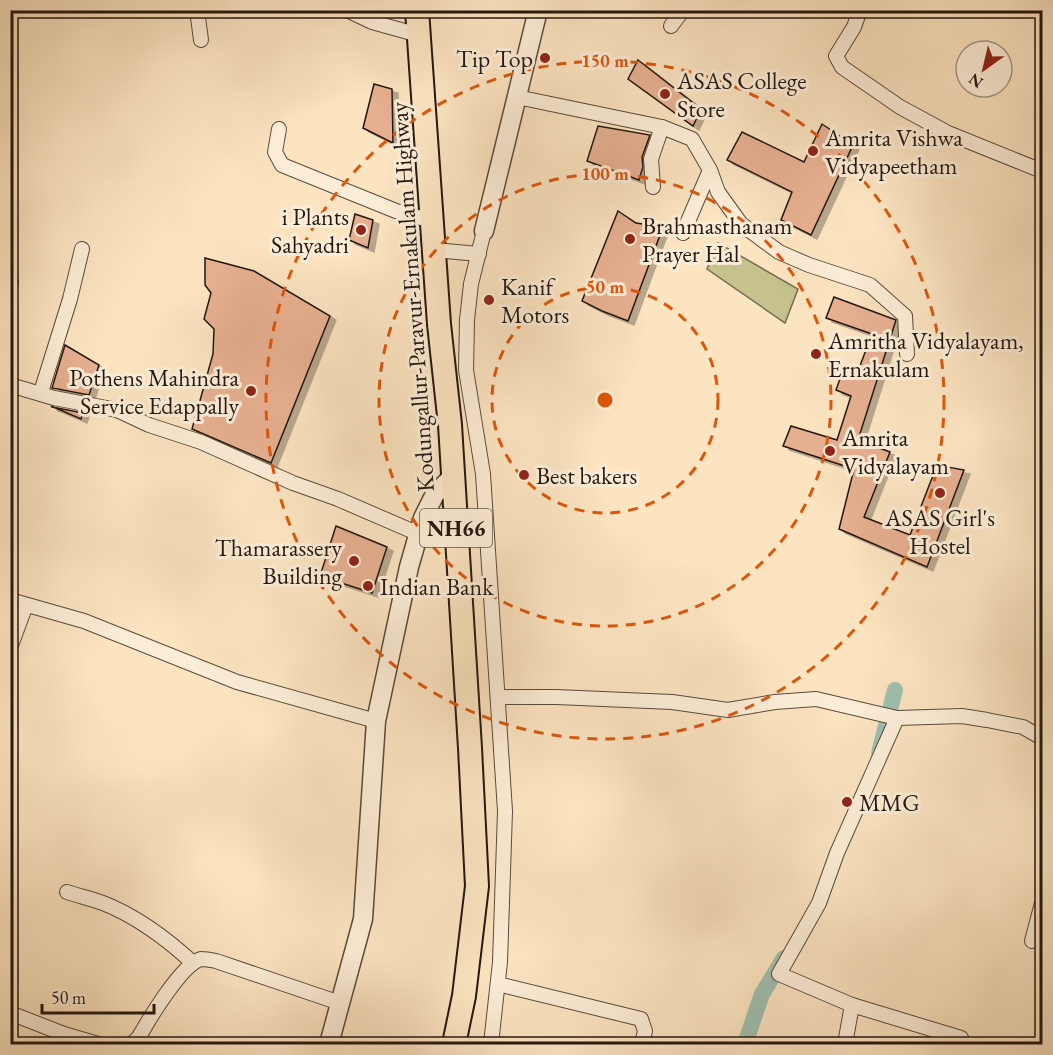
<svg xmlns="http://www.w3.org/2000/svg" width="1053" height="1055" viewBox="0 0 1053 1055" font-family="'EB Garamond',serif">
	<style>
		.green { fill: #c5c28e; stroke: #746c4f; stroke-width: 1.5 }
		.lines { fill: none; stroke-linecap: round; stroke-linejoin: round }
		.canal { stroke: #9fbfb0; stroke-width: 16 }
		.building { fill: #e6af91; stroke: #231710; stroke-width: 1.5; filter: url(#shadow) }
		.minor-casing { stroke: #594a3c; stroke-width: 16 }
		.tertiary-casing { stroke: #594a3c; stroke-width: 21 }
		.trunk-casing { stroke: #231710; stroke-width: 26 }
		.minor { stroke: #fdedd7; stroke-width: 14 }
		.tertiary { stroke: #fdedd7; stroke-width: 18 }
		.trunk { stroke: #fce4c1; stroke-width: 22 }
		.ring { fill: none; stroke: #de560c; stroke-width: 3; stroke-dasharray: 10 8 }
		.poi-dot { fill: #8f2418; stroke: #fdedd7; stroke-width: 2 }
		.labels { text-anchor: middle; dominant-baseline: central; stroke-width: 6; stroke-linejoin: round; paint-order: stroke }
		.shield { fill: #fdedd7; stroke: #64574c; stroke-width: 1.5 }
		.shield-label { font-size: 22px; font-weight: bold; fill: #231710 }
		.poi-label { font-size: 24px; fill: #231710; stroke: #fdedd7; text-anchor: start }
		.street-label { font-size: 24px; fill: #231710; stroke: #fdedd7 }
		.centre { fill: #de560c; stroke: #fdedd7; stroke-width: 3 }
		.ring-label { font-size: 18px; text-anchor: middle; font-weight: bold; fill: #de560c; stroke: #fdedd7; stroke-width: 6; stroke-linejoin: round; paint-order: stroke }
	</style>
	<defs>
		<filter id="shadow"><feDropShadow dx="6" dy="4" stdDeviation="0" flood-color="#0004"/></filter>
	</defs>
	<rect width="100%" height="100%" fill="#fce4c1"/>
	<filter id="stains"><feTurbulence type="fractalNoise" baseFrequency=".00333" numOctaves="4"/><feColorMatrix values="0 0 0 0 .2 0 0 0 0 .09 0 0 0 0 .02 0 0 0 .5 -.17"/></filter>
	<radialGradient id="worn" r=".72"><stop offset=".6" stop-color="#630" stop-opacity="0"/><stop offset="1" stop-color="#630" stop-opacity=".3"/></radialGradient>
	<path class="green" d="M718 243 798 289 785 323 707 269Z"/>
	<g class="lines">
		<g class="canal">
			<path d="M879 753 895 690"/>
			<path d="M745 1044 762 994 784 958"/>
		</g>
	</g>
	<g class="building">
		<path d="M638 60 701 109 693 126 628 79Z"/>
		<path d="M374 84 392 89 393 143 363 128Z"/>
		<path d="M822 124 853 145 811 235 781 220 792 192 727 160 742 132 804 162Z"/>
		<path d="M598 126 650 135 642 157 643 167 639 180 587 161Z"/>
		<path d="M618 211 636 223 663 227 628 321 602 311 582 301Z"/>
		<path d="M355 214 373 220 368 248 349 240Z"/>
		<path d="M205 258 254 271 330 316 271 463 192 429 213 354 214 329 204 319 211 293 205 285Z"/>
		<path d="M834 297 896 320 858 440 890 452 864 517 910 535 937 465 964 470 927 567 839 529 854 469 783 446 791 426 837 440 851 396 836 390 841 376 855 379 872 334 826 318Z"/>
		<path d="M65 345 99 365 89 395 52 388Z"/>
		<path d="M51 406 52 407 83 413 81 419Z"/>
		<path d="M336 526 387 547 372 593 320 576Z"/>
	</g>
	<g class="lines">
		<g class="minor-casing">
			<g id="minor">
				<path d="M197 10 201 40"/>
				<path d="M347 10 372 22 419 35"/>
				<path d="M860 10 854 27 836 56 842 67 874 89 900 107 948 133 1042 171"/>
				<path d="M671 26 683 10"/>
				<path d="M517 97 662 127 651 159 653 187"/>
				<path d="M662 127 692 139 710 170 683 233"/>
				<path d="M279 129 275 152 282 165 396 211 432 221"/>
				<path d="M710 170 718 192 741 224 779 252 809 265 870 285 905 316 907 354"/>
				<path d="M484 231 471 284 467 320 466 370 483 474 505 811 500 962 491 1044"/>
				<path d="M434 250 479 254"/>
				<path d="M10 284 11 282"/>
				<path d="M10 385 54 398 117 410 149 425 201 442 293 483 338 499 419 534"/>
				<path d="M41 392 70 299 82 249"/>
				<path d="M10 600 84 621 237 682 376 721"/>
				<path d="M10 648 26 605"/>
				<path d="M498 697H556L672 702 728 710 775 702 816 699 897 718 962 716 987 720 1023 727 1042 738"/>
				<path d="M67 892C79 896 92 899 103 903 136 916 168 940 193 963"/>
				<path d="M1032 941 1042 903"/>
				<path d="M498 984 641 1019 645 1031 642 1044"/>
				<path d="M852 1005 779 974 819 903 837 853 897 718"/>
				<path d="M10 1013 64 1034 98 1044"/>
				<path d="M132 1044 139 1037C149 1019 182 964 201 959 206 959 211 960 216 961L340 1003"/>
				<path d="M845 1044 852 1005 961 1038 960 1044"/>
			</g>
		</g>
		<g class="tertiary-casing">
			<g id="tertiary">
				<path d="M484 231 538 10"/>
				<path d="M329 1044 363 919 376 721 409 567 423 518 435 494 453 476"/>
			</g>
		</g>
		<g class="trunk-casing">
			<path id="trunk" d="M417 10 439 324 450 425 470 748 477 886 464 996 454 1044"/>
		</g>
		<use href="#minor" class="minor"/>
		<use href="#tertiary" class="tertiary"/>
		<use href="#trunk" class="trunk"/>
	</g>
	<g class="ring">
		<circle cx="605" cy="400" r="113"/>
		<circle cx="605" cy="400" r="226"/>
		<circle cx="605" cy="400" r="339"/>
	</g>
	<g class="poi-dot">
		<circle cx="545" cy="58" r="6"/>
		<circle cx="665" cy="94" r="6"/>
		<circle cx="813" cy="151" r="6"/>
		<circle cx="361" cy="230" r="6"/>
		<circle cx="630" cy="239" r="6"/>
		<circle cx="489" cy="300" r="6"/>
		<circle cx="816" cy="354" r="6"/>
		<circle cx="251" cy="391" r="6"/>
		<circle cx="830" cy="451" r="6"/>
		<circle cx="524" cy="475" r="6"/>
		<circle cx="940" cy="493" r="6"/>
		<circle cx="354" cy="561" r="6"/>
		<circle cx="368" cy="586" r="6"/>
		<circle cx="847" cy="802" r="6"/>
	</g>
	<g class="labels">
		<rect class="shield" x="420" y="509" width="72" height="38" rx="4.5"/>
		<g class="shield-label">
			<text x="456" y="528">NH66</text>
		</g>
		<g class="poi-label">
			<text x="533" y="58" text-anchor="end">Tip Top</text>
			<text x="677" y="80">ASAS College<tspan x="677" dy="28">Store</tspan></text>
			<text x="825" y="137">Amrita Vishwa<tspan x="825" dy="28">Vidyapeetham</tspan></text>
			<text x="349" y="216" text-anchor="end">i Plants<tspan x="349" dy="28">Sahyadri</tspan></text>
			<text x="642" y="225">Brahmasthanam<tspan x="642" dy="28">Prayer Hal</tspan></text>
			<text x="501" y="286">Kanif<tspan x="501" dy="28">Motors</tspan></text>
			<text x="828" y="340">Amritha Vidyalayam,<tspan x="828" dy="28">Ernakulam</tspan></text>
			<text x="239" y="377" text-anchor="end">Pothens Mahindra<tspan x="239" dy="28">Service Edappally</tspan></text>
			<text x="842" y="437">Amrita<tspan x="842" dy="28">Vidyalayam</tspan></text>
			<text x="536" y="475">Best bakers</text>
			<text x="940" y="517" text-anchor="middle">ASAS Girl's<tspan x="940" dy="28">Hostel</tspan></text>
			<text x="342" y="547" text-anchor="end">Thamarassery<tspan x="342" dy="28">Building</tspan></text>
			<text x="380" y="586">Indian Bank</text>
			<text x="859" y="802">MMG</text>
		</g>
		<g class="street-label">
			<text transform="translate(412 297) rotate(-94)">Kodungallur-Paravur-Ernakulam Highway</text>
		</g>
	</g>
	<circle cx="605" cy="400" r="9" class="centre"/>
	<g class="ring-label">
		<text x="605" y="67">150 m</text>
		<text x="605" y="180">100 m</text>
		<text x="605" y="293">50 m</text>
	</g>
	<rect width="1053" height="1055" fill="none" stroke="#fce4c1" stroke-width="36"/>
	<rect x="12" y="12" width="1029" height="1031" fill="none" stroke="#231710" stroke-width="3"/>
	<rect x="18" y="18" width="1017" height="1019" fill="none" stroke="#231710" stroke-width="1.5"/>
	<g transform="translate(984 69) rotate(214)"><circle r="28" fill="#fdedd7" stroke="#a69787" stroke-width="1.5"/>
	<path d="M0-4.5L10 22L0 15L-10 22Z" fill="#8f2418"/>
	<text y="-9" font-size="16" font-weight="bold" text-anchor="middle" fill="#231710">N</text>
	</g>
	<path d="M42 1004v9h112v-9" fill="none" stroke="#231710" stroke-width="3"/>
	<text x="51" y="1004" font-size="18" fill="#231710" stroke="#fdedd7" stroke-width="4.5" paint-order="stroke">50 m</text>
	<rect width="100%" height="100%" filter="url(#stains)"/>
	<rect width="100%" height="100%" fill="url(#worn)"/>
</svg>
